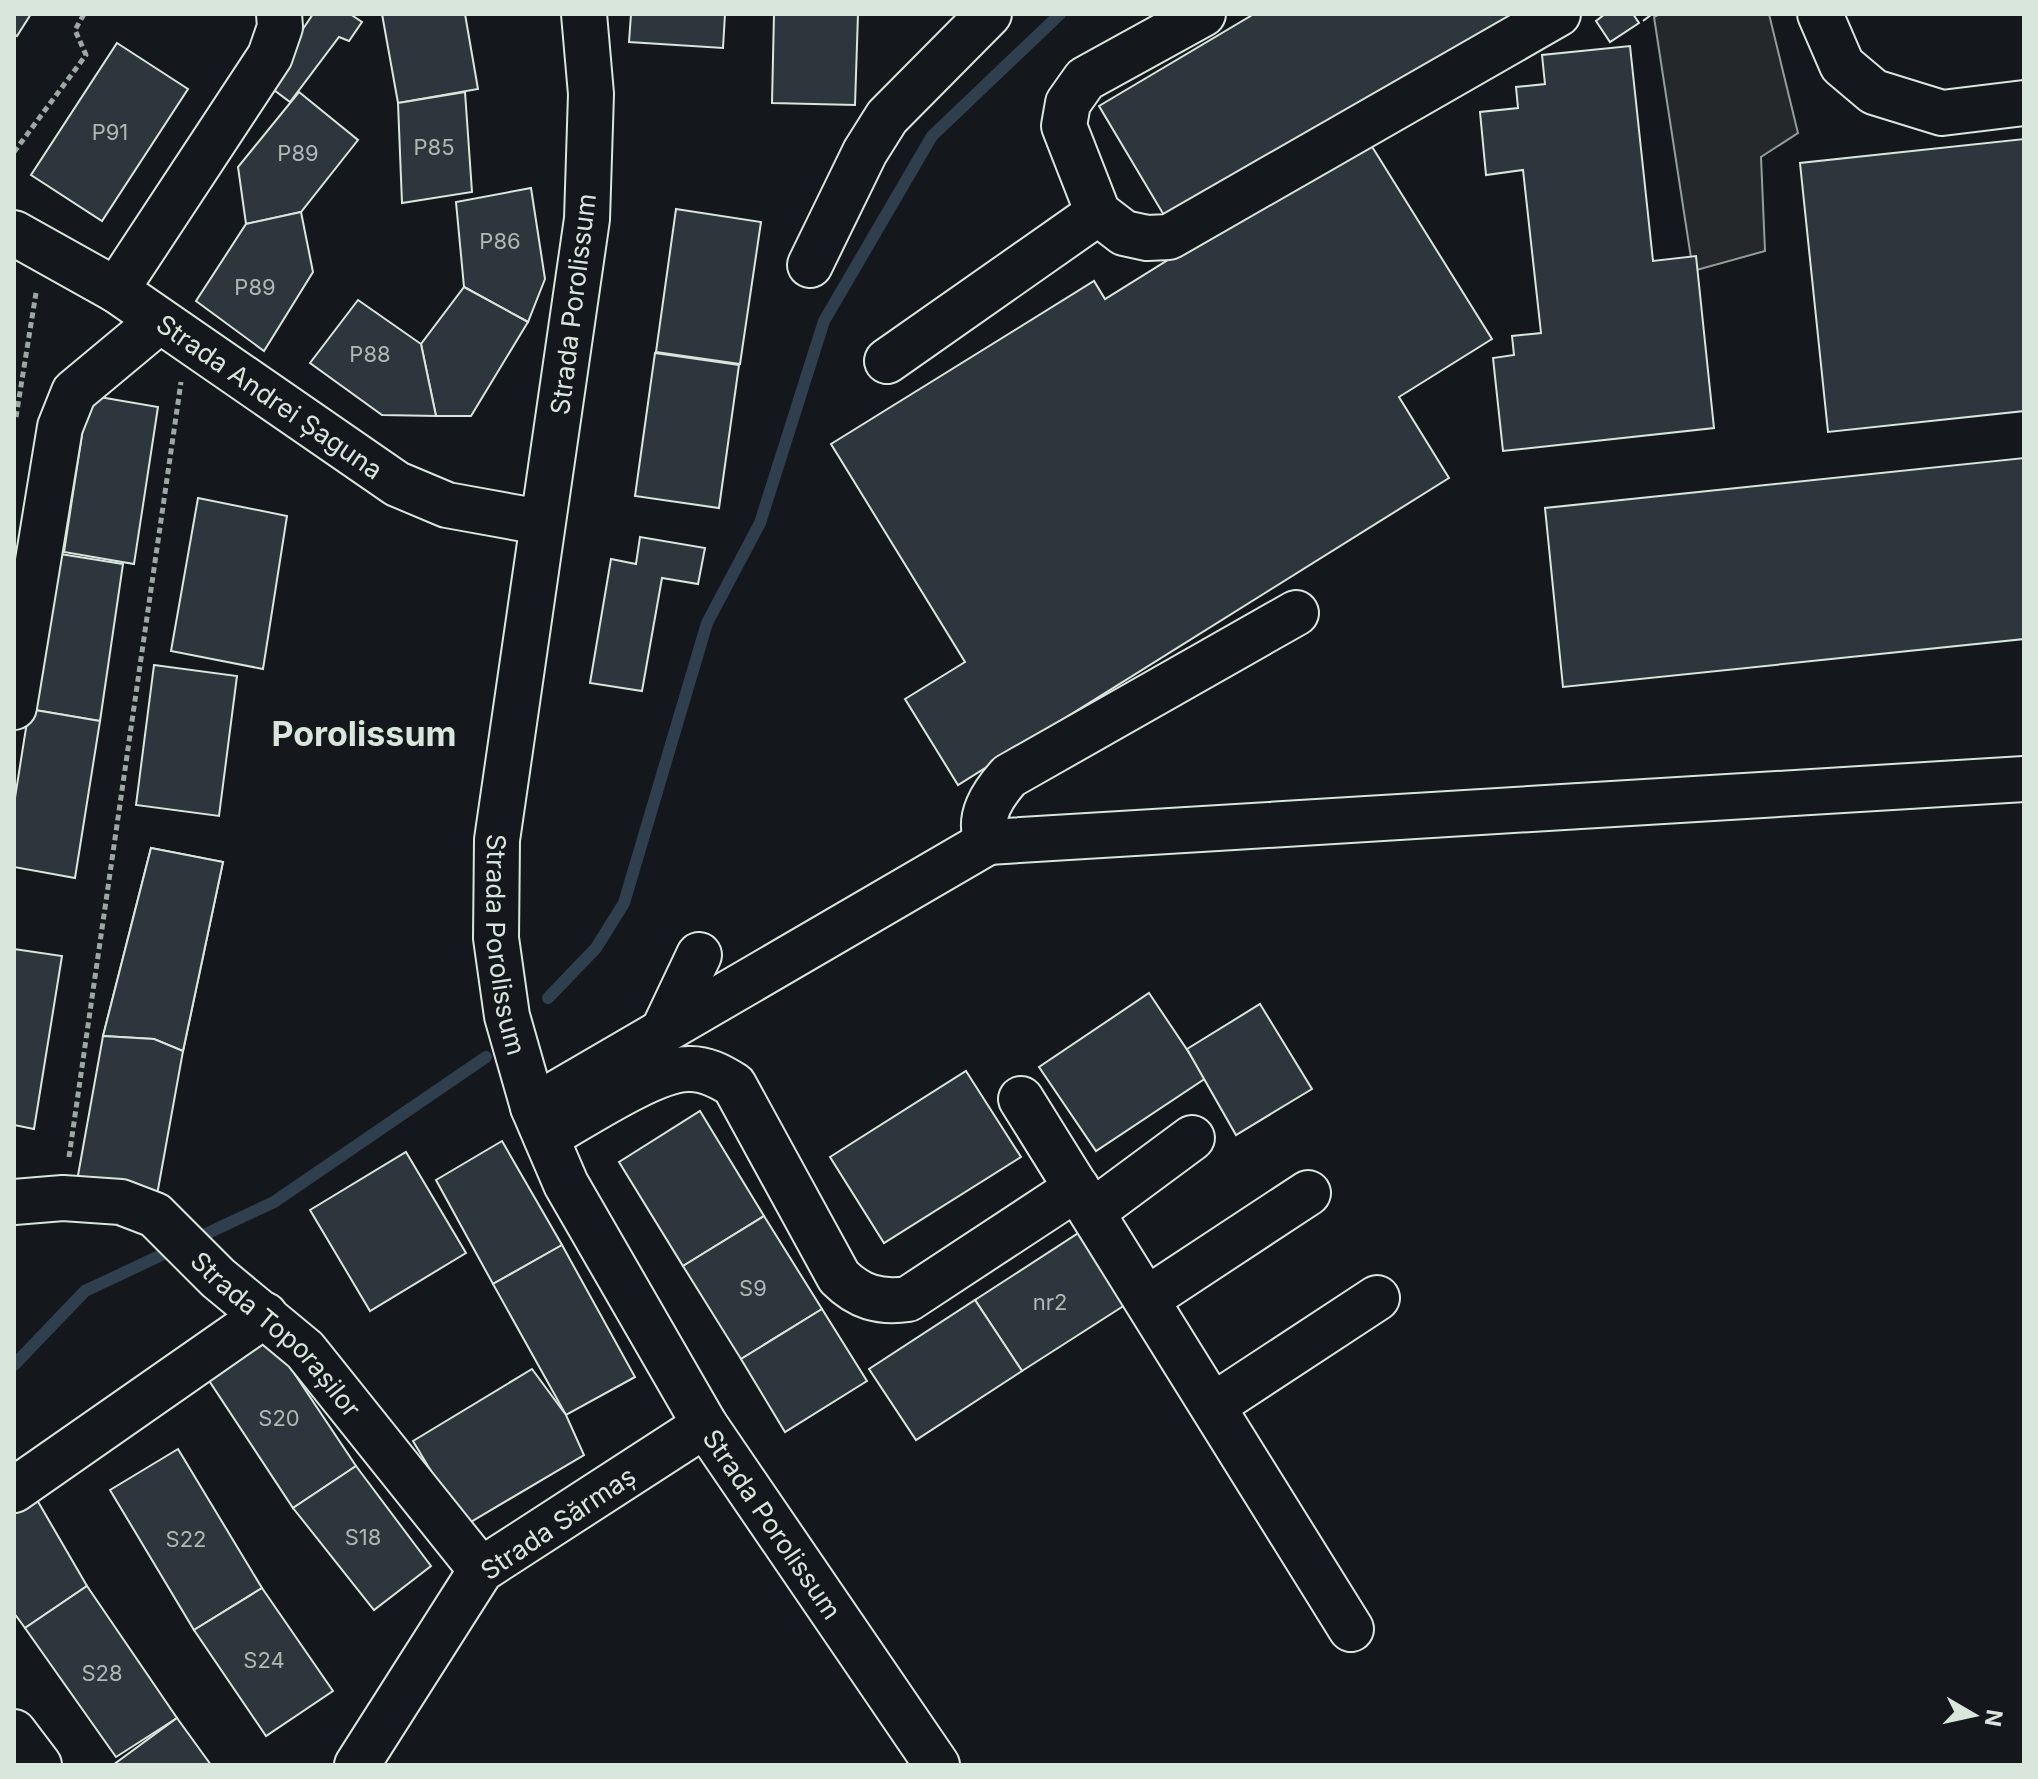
<svg xmlns="http://www.w3.org/2000/svg" width="2038" height="1779" viewBox="0 0 2038 1779" font-family="Inter,sans-serif">
	<style>
		.parking { fill: #24282b; stroke: #939e99; stroke-width: 2 }
		.lines { fill: none; stroke-linecap: round; stroke-linejoin: round }
		.stream { stroke: #2f3f4d; stroke-width: 12 }
		.building { fill: #2c363c; stroke: #d8e6dc; stroke-width: 2 }
		.minor-casing { stroke: #d8e6dc; stroke-width: 48 }
		.major-casing { stroke: #d8e6dc; stroke-width: 48 }
		.path { stroke: #9da8a2; stroke-width: 5; stroke-dasharray: 6 4; stroke-linecap: butt }
		.minor { stroke: #14181c; stroke-width: 44 }
		.major { stroke: #14181c; stroke-width: 44 }
		.fence { stroke: #d8e6dc; stroke-width: 2; stroke-dasharray: 10 4; stroke-linecap: butt }
		.labels { text-anchor: middle; dominant-baseline: central; stroke-width: 6; stroke-linejoin: round; paint-order: stroke }
		.number-label { font-size: 22px; fill: #adbab4 }
		.street-label { font-size: 26px; fill: #d8e6dc; stroke: #14181c }
		.district-label { font-size: 34px; font-weight: bold; fill: #d8e6dc; stroke: #14181c }
	</style>
	<rect width="100%" height="100%" fill="#14181c"/>
	<path class="parking" d="M1660 14H1769L1798 133 1761 157 1765 251 1693 271 1654 17Z"/>
	<g class="lines">
		<g class="stream">
			<path d="M548 998 596 948 624 903 707 623 760 523 824 321 932 136 1060 14"/>
			<path d="M14 1365 85 1291 274 1202 486 1057"/>
		</g>
	</g>
	<g class="building">
		<path d="M14 14H31L17 36 14 35Z"/>
		<path d="M313 14H350L362 22 349 41 339 37 290 102 266 84Z"/>
		<path d="M382 14H465L478 89 398 103Z"/>
		<path d="M631 14H725L723 48 629 42Z"/>
		<path d="M774 14H858L855 105 772 103Z"/>
		<path d="M1254 14H1515L1168 222 1099 106Z"/>
		<path d="M1605 14H1633L1639 23 1610 42 1596 21Z"/>
		<path d="M117 43 188 89 102 221 31 175Z"/>
		<path d="M1630 46 1653 261 1696 256 1714 428 1503 451 1493 358 1514 355 1512 336 1541 333 1523 170 1486 175 1480 112 1518 108 1516 87 1545 84 1542 55Z"/>
		<path d="M299 92 358 140 301 212 246 224 238 167Z"/>
		<path d="M465 92 472 192 402 203 398 103Z"/>
		<path d="M1366 137 1492 339 1399 397 1449 478 958 785 905 699 965 662 831 444 1094 281 1105 299Z"/>
		<path d="M2024 139V411L1828 432 1800 163Z"/>
		<path d="M531 188 545 279 528 322 464 287 456 202Z"/>
		<path d="M676 209 761 222 740 364 656 352Z"/>
		<path d="M301 212 313 272 264 351 196 301 246 224Z"/>
		<path d="M464 287 528 322 471 416H436L421 344Z"/>
		<path d="M358 300 421 344 436 416 382 415 310 363Z"/>
		<path d="M655 353 739 365 719 508 635 496Z"/>
		<path d="M88 395 158 407 134 564 64 552Z"/>
		<path d="M2024 458V639L1563 687 1545 508Z"/>
		<path d="M198 498 287 516 263 669 171 651Z"/>
		<path d="M640 537 705 548 698 584 662 578 642 691 590 683 611 559 636 564Z"/>
		<path d="M54 553 123 564 100 721 29 709Z"/>
		<path d="M154 665 237 676 219 816 136 805Z"/>
		<path d="M29 709 100 721 75 878 14 867V804Z"/>
		<path d="M151 848 223 862 183 1051 154 1039 103 1036Z"/>
		<path d="M151 848 223 862 183 1051 154 1039 103 1036Z"/>
		<path d="M14 949 62 956 34 1129 14 1125Z"/>
		<path d="M1149 993 1206 1078 1096 1151 1039 1067Z"/>
		<path d="M1260 1004 1312 1089 1236 1135 1187 1049Z"/>
		<path d="M103 1036 154 1039 183 1051 157 1195 77 1181Z"/>
		<path d="M966 1071 1021 1157 884 1243 830 1157Z"/>
		<path d="M700 1111 764 1216 683 1266 619 1162Z"/>
		<path d="M502 1141 562 1245 493 1284 436 1180Z"/>
		<path d="M406 1152 466 1253 370 1311 310 1210Z"/>
		<path d="M764 1216 822 1309 741 1359 683 1266Z"/>
		<path d="M1080 1232 1125 1305 1022 1371 975 1300Z"/>
		<path d="M562 1245 635 1377 566 1415 493 1284Z"/>
		<path d="M975 1300 1022 1371 916 1440 869 1369Z"/>
		<path d="M822 1309 867 1381 785 1432 741 1359Z"/>
		<path d="M264 1328 356 1466 293 1508 202 1370Z"/>
		<path d="M532 1369 566 1415 584 1455 464 1526 413 1441Z"/>
		<path d="M178 1449 262 1588 194 1630 110 1490Z"/>
		<path d="M356 1466 431 1566 374 1610 293 1508Z"/>
		<path d="M33 1493 87 1586 25 1628 14 1613V1506Z"/>
		<path d="M87 1586 177 1718 116 1757 25 1628Z"/>
		<path d="M262 1588 333 1691 266 1736 194 1630Z"/>
		<path d="M177 1718 211 1765H113Z"/>
	</g>
	<g class="lines">
		<g class="minor-casing">
			<g id="minor">
				<path d="M1203 14 1085 79 1068 103 1064 126 1098 213 1124 233 1147 238 1169 237 1558 14"/>
				<path d="M1820 14 1842 65 1874 92 1942 113 2024 103"/>
				<path id="s1" d="M14 233 116 290 397 484 447 505 541 522"/>
				<path d="M810 265 865 152 887 117 989 14"/>
				<path d="M116 290 270 56 280 27 279 14"/>
				<path d="M887 361 1098 213"/>
				<path d="M1296 613 1009 776C993 794 976 818 988 842L2024 779"/>
				<path d="M14 707 60 427 74 392 158 322"/>
				<path d="M663 1031 699 955"/>
				<path d="M1021 1099 1351 1629"/>
				<path d="M533 1107 988 842"/>
				<path d="M546 1137C579 1119 653 1069 688 1069 705 1068 720 1076 734 1085L839 1277C859 1297 879 1303 908 1299L1077 1188"/>
				<path id="s2" d="M14 1202 63 1198 121 1202 155 1215 218 1278 305 1350 481 1570"/>
				<path d="M1092 1212 1192 1138"/>
				<path d="M1147 1299 1308 1193"/>
				<path d="M1214 1405 1377 1298"/>
				<path d="M14 1490 265 1315"/>
				<path d="M14 1732 39 1765"/>
				<path d="M357 1765 481 1570 705 1425"/>
			</g>
		</g>
		<g class="major-casing">
			<g id="major">
				<path id="s3" d="M584 14 591 94 587 219 497 840 496 938 507 1016 533 1107 566 1184 705 1425 937 1765"/>
			</g>
		</g>
		<g class="path">
			<path d="M14 152 86 55 75 30 84 14"/>
			<path d="M16 417 36 293"/>
			<path d="M69 1157 181 382"/>
		</g>
		<use href="#minor" class="minor"/>
		<use href="#major" class="major"/>
		<path class="fence" d="M1643 21 1652 14"/>
	</g>
	<g class="labels">
		<g class="number-label">
			<text x="110" y="132">P91</text>
			<text x="434" y="147">P85</text>
			<text x="298" y="153">P89</text>
			<text x="500" y="241">P86</text>
			<text x="255" y="287">P89</text>
			<text x="370" y="354">P88</text>
			<text x="753" y="1288">S9</text>
			<text x="1050" y="1302">nr2</text>
			<text x="279" y="1418">S20</text>
			<text x="363" y="1537">S18</text>
			<text x="186" y="1539">S22</text>
			<text x="264" y="1660">S24</text>
			<text x="102" y="1673">S28</text>
		</g>
		<g class="street-label">
			<text transform="translate(573 304) rotate(-83)">Strada Porolissum</text>
			<text stroke="none"><textPath href="#s1" startOffset="304">Strada Andrei Șaguna</textPath></text>
			<text stroke="none"><textPath href="#s3" startOffset="938">Strada Porolissum</textPath></text>
			<text stroke="none"><textPath href="#s2" startOffset="314">Strada Toporașilor</textPath></text>
			<text transform="translate(558 1523) rotate(-34)">Strada Sărmaș</text>
			<text stroke="none"><textPath href="#s3" startOffset="1586">Strada Porolissum</textPath></text>
		</g>
		<g class="district-label">
			<text x="364" y="733">Porolissum</text>
		</g>
	</g>
	<rect width="2038" height="1779" fill="none" stroke="#d8e6dc" stroke-width="32"/>
	<g transform="translate(1974 1715) rotate(99)" stroke="#14181c" stroke-width="6" paint-order="stroke">
	<path d="M0-6L14 30L0 20L-14 30Z" fill="#d8e6dc"/>
	<text y="-12" font-size="22" font-weight="bold" text-anchor="middle" fill="#d8e6dc">N</text>
	</g>
</svg>
